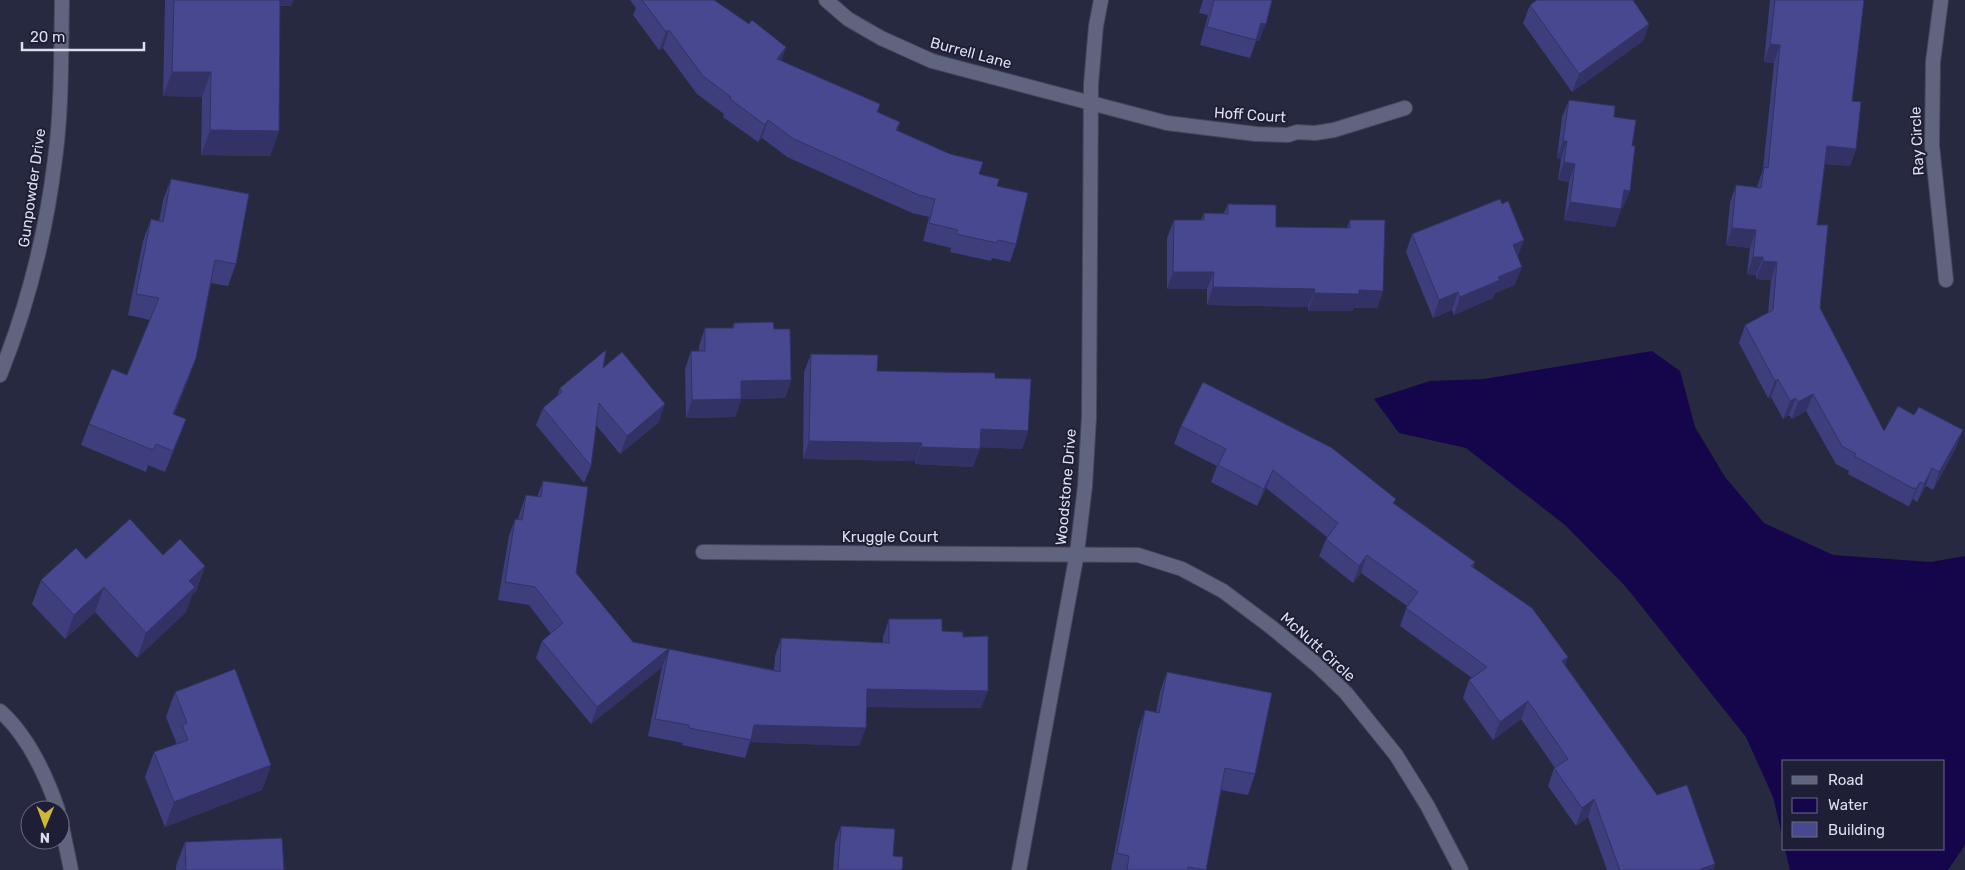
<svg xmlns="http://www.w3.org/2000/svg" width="1965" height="870" viewBox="0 0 1965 870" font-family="Rubik,sans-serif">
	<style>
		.water { fill: #15064c }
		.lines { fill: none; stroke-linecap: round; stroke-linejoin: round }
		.minor-casing { stroke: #46465b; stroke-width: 16 }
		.minor { stroke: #61647f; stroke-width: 14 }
		.wall { fill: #3e3e7c }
		.shaded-wall { fill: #323265 }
		.building { fill: #484890; stroke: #323265 }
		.labels { text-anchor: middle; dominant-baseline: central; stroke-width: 4; stroke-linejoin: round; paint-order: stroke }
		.street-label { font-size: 15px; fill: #dcdeee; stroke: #1e1f36 }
	</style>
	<rect width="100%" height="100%" fill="#272940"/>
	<path class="water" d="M1652 351 1680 371 1695 427 1725 477 1764 523 1833 555 1931 562 1965 556V845L1948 870H1790L1785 849H1944V761H1784V843L1773 797 1746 737 1626 587 1565 525 1466 448 1399 433 1374 399 1430 381 1484 379Z"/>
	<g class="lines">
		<g class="minor-casing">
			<g id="minor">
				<path d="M826 0 848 19 881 38 932 61 1167 123 1256 134 1288 135 1297 132 1315 133 1334 130 1405 108"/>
				<path d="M1941 0 1933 62 1932 145 1946 280"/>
				<path d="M0 375C28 305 46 233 55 159 62 107 61 53 62 0"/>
				<path d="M703 552 1138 555 1182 569 1223 591 1271 627 1317 665 1346 693 1396 755 1427 805 1461 870"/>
				<path d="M0 711C28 736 46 775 58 810"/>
				<path d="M60 817 71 870"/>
				<path d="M1019 870 1077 553 1085 486 1089 417 1091 84 1096 26 1101 0"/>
			</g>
		</g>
		<use href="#minor" class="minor"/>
	</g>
	<g class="wall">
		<path d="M165 0H293L291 6H280L279 131 270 156 201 155 202 97 163 96Z"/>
		<path d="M630 0H714L749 24 786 47 781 61 880 104 878 112 900 122 897 131 979 174 997 186 1016 244 1010 262 992 258 991 261 950 252 951 248 923 241 929 217 912 213 787 157 762 138 758 142 723 117 724 114 697 94 663 48 659 50 633 15 636 8Z"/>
		<path d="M1203 0H1272L1259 41H1256L1250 58 1200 45 1208 15 1199 13Z"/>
		<path d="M1770 0H1864L1852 101 1856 149 1850 166 1825 164 1817 225 1820 308 1884 431 1956 448 1933 490 1926 486 1917 502 1913 499 1909 506H1908L1848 474 1849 471 1836 464 1806 411 1792 419 1789 415 1783 419 1771 397 1768 398 1739 343 1745 325 1768 313 1771 280 1756 279V275L1747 274 1750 248 1726 245 1730 203 1736 185 1757 187 1763 169 1774 63 1764 62Z"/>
		<path d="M1530 5 1649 24 1643 41 1572 92 1523 23Z"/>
		<path d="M1569 100 1614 117 1623 208H1621L1615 227 1564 220 1569 182 1558 180 1561 159 1557 158 1562 117Z"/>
		<path d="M171 179 236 264 228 286 211 283 196 358 188 380 174 415 186 419 165 472 148 465 146 472 81 445 89 424 127 375 150 320 128 315 143 241 151 219 159 221 163 200Z"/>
		<path d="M1228 204 1276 227 1347 228 1350 220 1383 291 1377 308H1354L1352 311H1308V307L1207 305V289H1167V238L1174 220H1201L1204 213H1224Z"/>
		<path d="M1502 204 1524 240 1517 257 1515 285 1495 293 1493 298 1454 315 1452 310 1433 318 1406 252 1412 234Z"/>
		<path d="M734 323 774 329 791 380 785 398 741 399 735 417 686 418 685 369 691 351H699V346L705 328H732Z"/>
		<path d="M811 354 877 371 995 378 1028 431 1022 449 980 447 973 467 915 464V461L803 459 804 372Z"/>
		<path d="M603 368 659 422 620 454 596 425 591 466 584 483 536 425 543 408 557 396 560 388Z"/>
		<path d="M1181 426 1395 504 1475 562 1473 567 1568 657 1565 665 1657 795 1715 864 1713 870H1607L1588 817 1576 826 1548 786 1554 768H1555L1521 719 1493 740 1463 698 1469 680 1472 678 1400 626 1407 606 1361 573 1353 583 1319 556 1327 537 1266 488 1257 506 1211 482 1217 466 1174 444Z"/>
		<path d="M543 481 576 573 633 642 662 667 591 724 536 658 542 641 551 634 529 605 498 600 509 536 515 519H518L520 512 526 495 537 497Z"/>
		<path d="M163 555 205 566 196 591 192 595 186 612 137 658 95 612 65 639 32 604 41 580 86 559Z"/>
		<path d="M889 619 963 637 981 708 867 707 859 746 750 742 745 758 682 745 683 743 648 736 662 667 669 649 774 670 775 656 781 638 883 643V637Z"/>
		<path d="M1167 672 1255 774 1248 795 1221 790 1206 870H1111L1138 731 1145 710 1156 712 1160 692Z"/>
		<path d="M175 692 271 765 262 790 165 827 145 777 154 752 175 745 176 742 166 717Z"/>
		<path d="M841 826 893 856 902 870H833L835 843Z"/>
		<path d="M185 842 284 870H176V866Z"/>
	</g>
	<g class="shaded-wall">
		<path d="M273 0H293L291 6 271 5Z"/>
		<path d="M1261 23 1266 24 1259 41H1256Z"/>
		<path d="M1649 24 1643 41 1572 92 1579 74Z"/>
		<path d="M669 30 663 48 659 50 666 32Z"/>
		<path d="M1770 44 1780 45 1774 63 1764 62Z"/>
		<path d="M786 47 780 64 777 59Z"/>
		<path d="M172 72H211L202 97 163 96Z"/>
		<path d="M768 120 762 138 758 142 765 125Z"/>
		<path d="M210 130 279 131 270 156 201 155Z"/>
		<path d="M1563 141H1567L1561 159 1557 158Z"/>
		<path d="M1827 146 1856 149 1850 166 1820 163Z"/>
		<path d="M1564 162 1575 164 1569 182 1558 180Z"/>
		<path d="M1624 190 1630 191 1623 208H1618Z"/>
		<path d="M1570 202 1621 209 1615 227 1564 220Z"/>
		<path d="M1732 228 1756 230 1750 248 1726 245Z"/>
		<path d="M1524 240 1517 258 1513 245Z"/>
		<path d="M1753 257H1763L1756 275 1747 274Z"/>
		<path d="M1763 261 1777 262 1771 280 1756 279Z"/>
		<path d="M1522 267 1515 285 1495 293 1493 298 1454 315 1460 297 1498 277Z"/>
		<path d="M1173 272H1214L1207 289H1167Z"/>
		<path d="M1213 287 1315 289 1308 307 1207 305Z"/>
		<path d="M1359 290 1383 291 1377 308H1354L1352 311H1308L1314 293Z"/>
		<path d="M1458 292 1452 310 1433 318 1439 300Z"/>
		<path d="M196 358 188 380 165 436 173 414Z"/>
		<path d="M1778 379 1771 397 1768 398 1775 381Z"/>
		<path d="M791 380 785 398 734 399 741 381Z"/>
		<path d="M1813 394 1806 411 1792 419 1798 402Z"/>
		<path d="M1796 398 1789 415 1783 419 1790 401Z"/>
		<path d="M741 399 735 417 686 418 692 400Z"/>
		<path d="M665 404 659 422 620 454 627 436Z"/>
		<path d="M186 419 178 441 165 472 173 451Z"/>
		<path d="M981 429 1028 431 1022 449 974 447Z"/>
		<path d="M1963 430 1956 448 1933 490 1939 472Z"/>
		<path d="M809 441 922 443 915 461 803 459Z"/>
		<path d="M921 447 980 449 973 467 915 464Z"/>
		<path d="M1932 468 1926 486 1917 502 1924 484Z"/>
		<path d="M1273 470 1266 488 1257 506 1264 489Z"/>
		<path d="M1920 482 1913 499 1909 506 1916 489Z"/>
		<path d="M1367 555 1361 573 1353 583 1359 566Z"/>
		<path d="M205 566 196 591 192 595 186 612 137 658 146 633 189 581Z"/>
		<path d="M104 587 95 612 65 639 74 615Z"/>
		<path d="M668 649 662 667 591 724 597 707Z"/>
		<path d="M1568 657 1562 674V661Z"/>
		<path d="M867 689 988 691 981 708 861 707Z"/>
		<path d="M1528 701 1521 719 1493 740 1500 722Z"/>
		<path d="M754 725 866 728 859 746 750 742Z"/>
		<path d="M271 765 262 790 165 827 174 802Z"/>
		<path d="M1594 799 1588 817 1576 826 1582 808Z"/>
		<path d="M1715 864 1713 870H1698Z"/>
	</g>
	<g class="building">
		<path d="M174 0H280L279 131 210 130 211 72H172Z"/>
		<path d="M642 0H714L749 24 752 20 786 47 777 59 880 104 877 112 900 122 896 130 950 154 983 162 979 174 999 179 997 186 1028 193 1016 244 998 240 997 243 956 234 958 230 929 223 935 199 919 195 794 139 768 120 765 125 730 99 731 97 703 76 669 30 666 32Z"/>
		<path d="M1214 0H1272L1266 24 1261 23 1256 40 1207 27Z"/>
		<path d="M1537 0H1633L1649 24 1579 74 1530 5Z"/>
		<path d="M1775 0H1864L1852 101 1861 102 1856 149 1827 146 1817 225H1828L1820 308 1884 431 1898 406 1914 415 1919 407 1963 430 1939 472 1932 468 1924 484 1920 482 1916 489 1914 487V489L1854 456 1856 454 1842 446 1813 394 1798 402 1796 398 1790 401 1778 379 1775 381 1745 325 1773 310 1777 262 1763 261V257H1753L1756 230 1732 228 1736 185 1761 188 1764 167 1768 168 1780 45 1770 44Z"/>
		<path d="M1569 100 1615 106 1614 117 1636 120 1632 146H1635L1630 191 1624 190 1621 209 1570 202 1575 164 1564 162 1567 141H1563Z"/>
		<path d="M171 179 249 194 236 264 215 260 196 358 173 414 186 419 173 451 156 444 153 450 89 424 112 369 127 375 159 298 136 294 151 219 163 222Z"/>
		<path d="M1500 199 1502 204 1508 201 1524 240 1513 245 1522 267 1498 277 1500 280 1460 297 1458 292 1439 300 1412 234Z"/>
		<path d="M1228 204 1276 205V227L1350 228V220H1385L1383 291 1359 290V294L1314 293 1315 289 1213 287 1214 272H1173L1174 220H1204V213L1228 214Z"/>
		<path d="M773 322 774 329H790L791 380 741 381V399L692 400 691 351H705V328H734V323Z"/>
		<path d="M606 350 603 368 622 352 665 404 627 436 599 403 591 466 543 408 562 392 560 388Z"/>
		<path d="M811 354 878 355 877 371 995 373V378L1031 379 1028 431 981 429 980 449 921 447 922 443 809 441Z"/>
		<path d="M1203 382 1332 448 1396 499 1393 503 1475 562 1471 566 1532 608 1568 657 1562 661 1657 795 1687 785 1715 864 1698 870H1620L1594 799 1582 808 1554 768 1568 759 1528 701 1500 722 1469 680 1487 667 1406 608 1418 592 1367 555 1359 566 1326 539 1338 523 1273 470 1264 489 1218 465 1226 449 1181 426Z"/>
		<path d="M543 481 588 487 576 573 633 642 668 649 597 707 542 641 563 623 535 587 505 582 515 519 522 520 526 495 541 497Z"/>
		<path d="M130 519 163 555 180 539 205 566 189 581 195 587 146 633 104 587 74 615 41 580 76 548 86 559Z"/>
		<path d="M889 619H942V631L963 632V637L988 636V691L867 689 866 728 754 725 751 740 689 728V725L655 719 669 649 780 672 781 638 889 643Z"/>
		<path d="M235 669 271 765 174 802 154 752 188 740 182 725 187 723 175 692Z"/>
		<path d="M1167 672 1272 693 1255 774 1225 768 1206 870 1188 867V870H1127L1129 856 1117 853 1145 710 1159 713Z"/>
		<path d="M841 826 895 829 893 856 903 857 902 870H838Z"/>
		<path d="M282 838 284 870H186L185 842Z"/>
	</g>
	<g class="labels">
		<g class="street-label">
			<text transform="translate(971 53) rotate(15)">Burrell Lane</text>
			<text transform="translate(1250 115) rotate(4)">Hoff Court</text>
			<text transform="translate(1917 141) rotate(-93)">Ray Circle</text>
			<text transform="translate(32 188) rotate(-82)">Gunpowder Drive</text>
			<text transform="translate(1066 487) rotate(-85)">Woodstone Drive</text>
			<text x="890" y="537">Kruggle Court</text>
			<text transform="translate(1318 647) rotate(42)">McNutt Circle</text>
		</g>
	</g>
	<rect x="1782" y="760" width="162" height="90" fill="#1e1f36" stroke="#6a6b80"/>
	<rect x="1792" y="776" width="25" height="8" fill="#61647f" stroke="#6a6b80"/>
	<text x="1828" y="785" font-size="15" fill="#dcdeee">Road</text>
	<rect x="1792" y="798" width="25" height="15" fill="#15064c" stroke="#6a6b80"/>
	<text x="1828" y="810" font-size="15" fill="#dcdeee">Water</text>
	<rect x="1792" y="822" width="25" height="15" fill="#484890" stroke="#6a6b80"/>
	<text x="1828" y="835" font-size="15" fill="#dcdeee">Building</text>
	<g transform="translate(45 825) rotate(181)"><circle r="24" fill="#1e1f36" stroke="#6a6b80"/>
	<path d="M0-4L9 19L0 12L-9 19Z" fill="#ccb938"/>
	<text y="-8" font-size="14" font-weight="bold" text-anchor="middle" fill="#dcdeee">N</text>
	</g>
	<path d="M22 42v8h122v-8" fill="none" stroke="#dcdeee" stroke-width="2.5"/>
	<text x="30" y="42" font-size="15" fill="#dcdeee" stroke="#1e1f36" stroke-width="4" paint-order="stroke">20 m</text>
</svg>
